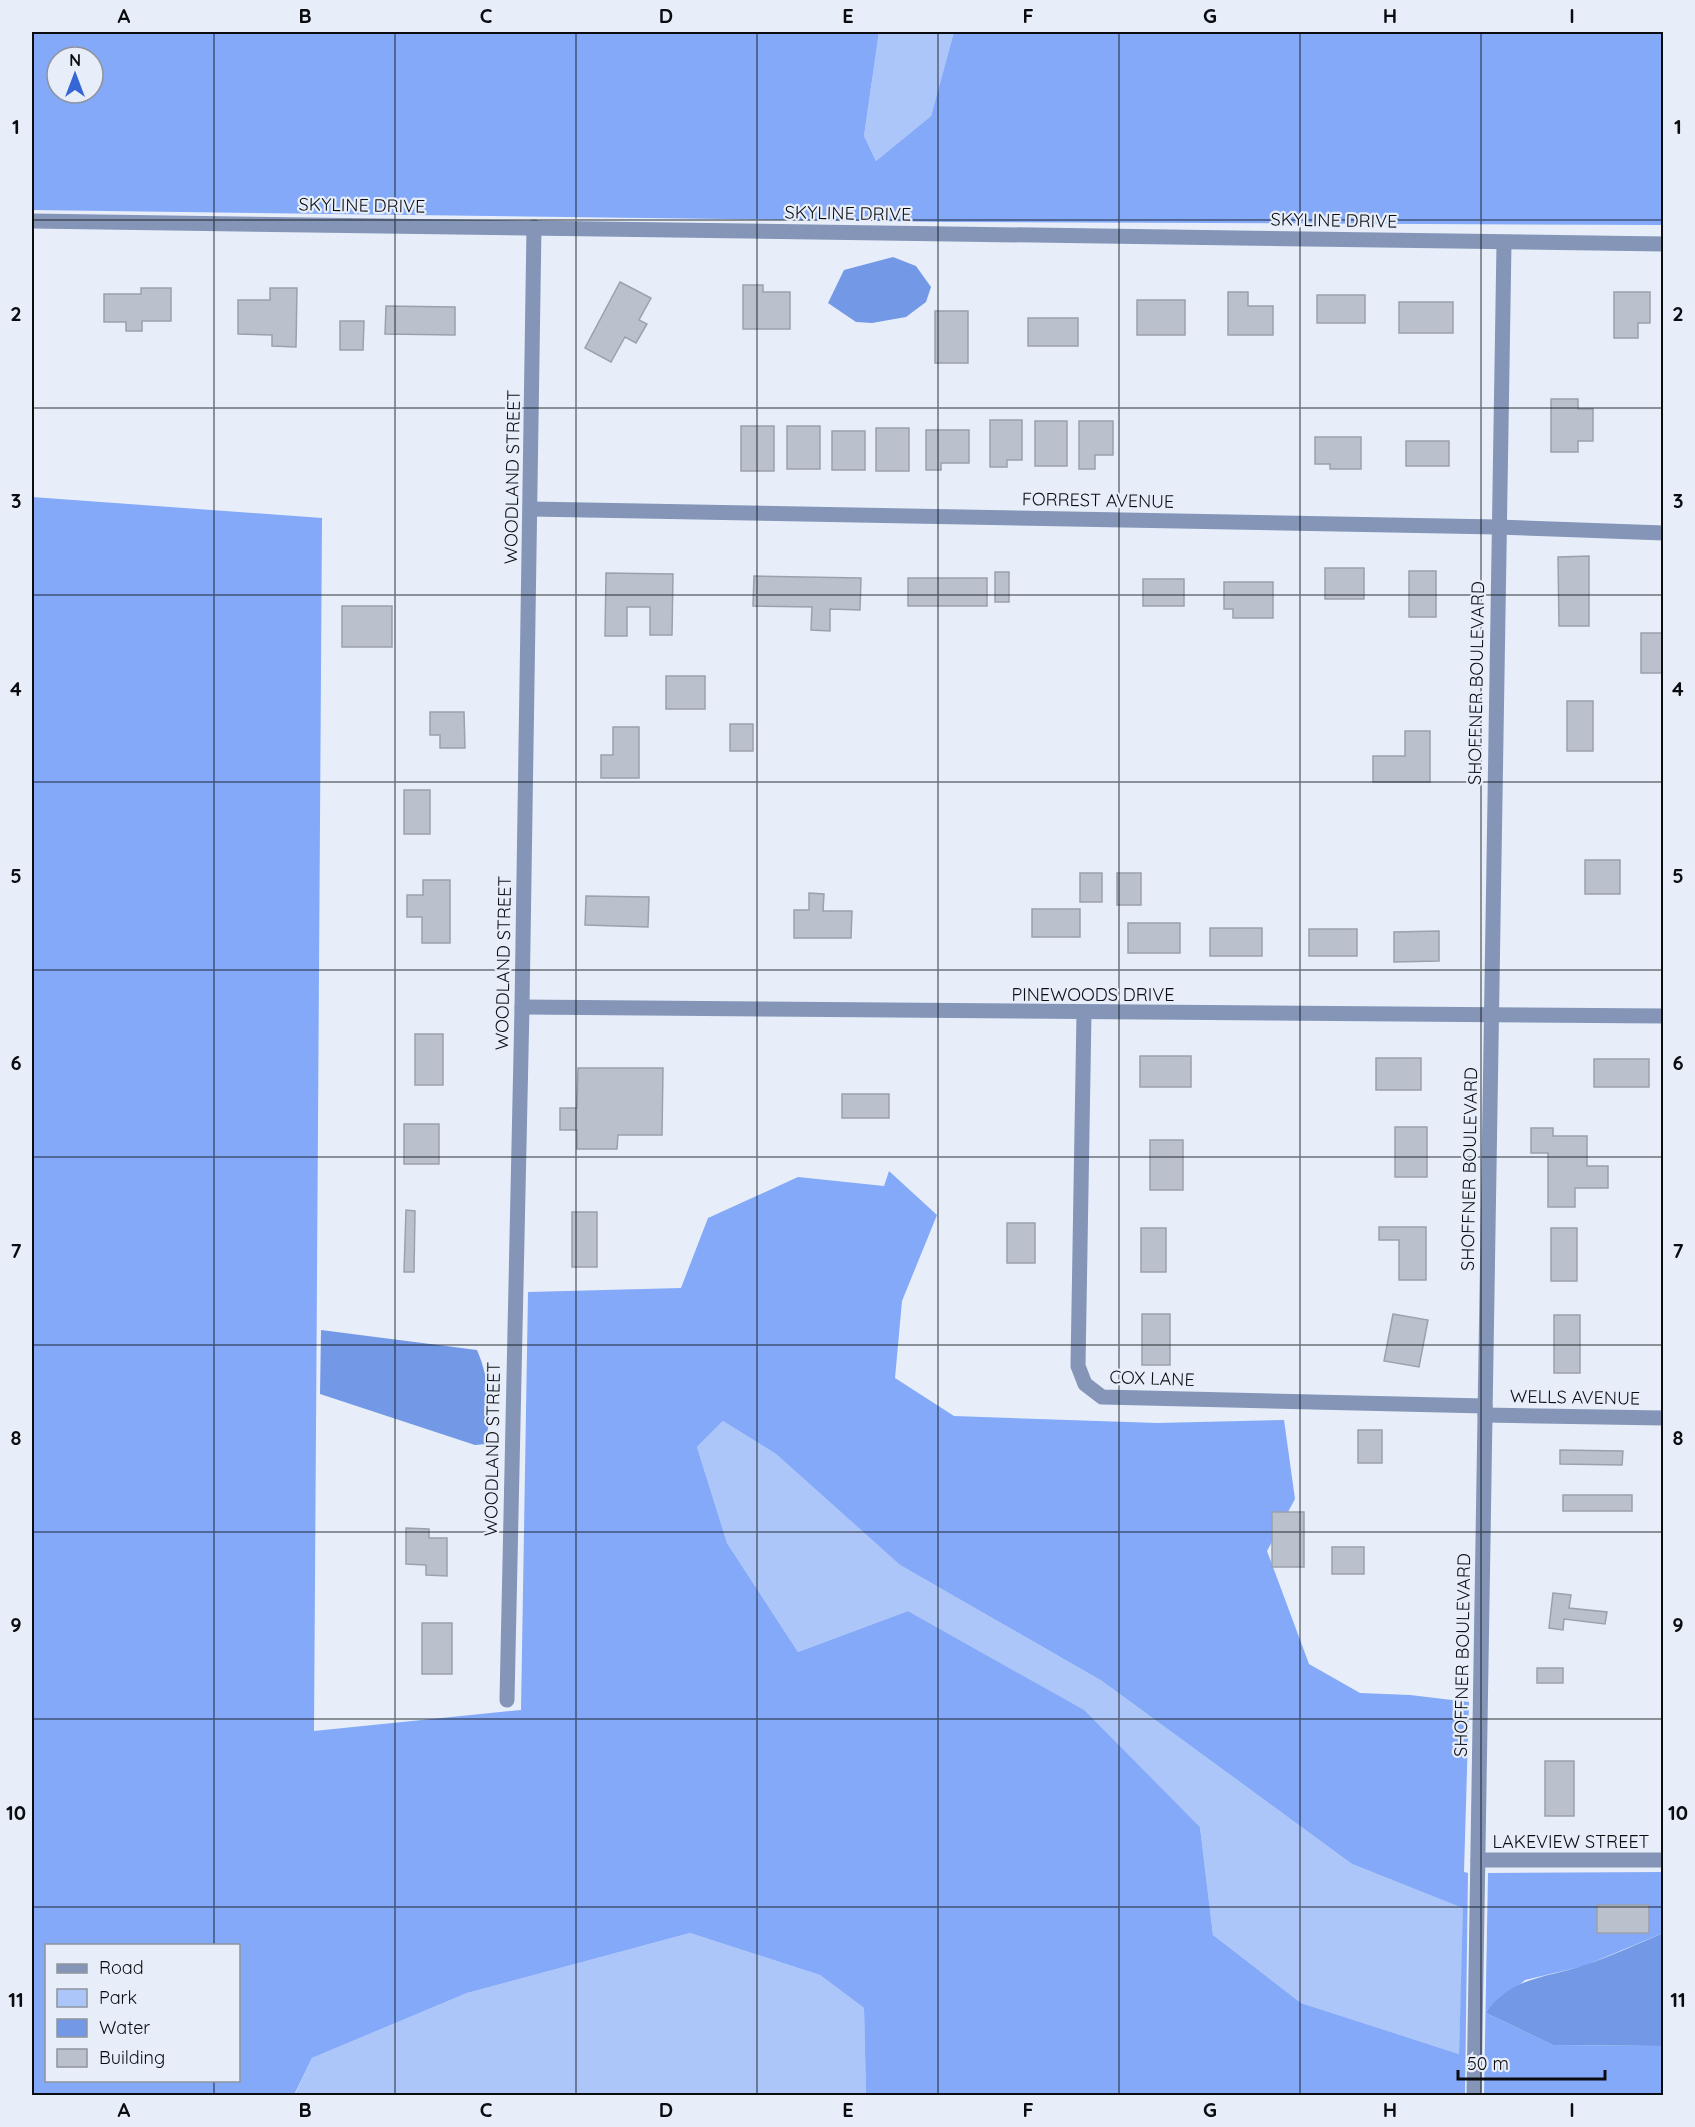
<svg xmlns="http://www.w3.org/2000/svg" width="1695" height="2127" viewBox="0 0 1695 2127" font-family="Quicksand,sans-serif">
	<style>
		.green { fill: #acc6fa }
		.forest { fill: #83a9f8; fill-rule: evenodd }
		.water { fill: #7399e6 }
		.building { fill: #bac0cc; stroke: #9ba1ad; stroke-width: 1.5 }
		.lines { fill: none; stroke-linecap: round; stroke-linejoin: round }
		.minor { stroke: #8495b7; stroke-width: 15 }
		.tertiary { stroke: #8495b7; stroke-width: 15 }
		.grid { fill: none; stroke: #0a0c10; stroke-width: 1.5; stroke-opacity: 0.55 }
		.labels { text-anchor: middle; dominant-baseline: central; stroke-width: 4.5; stroke-linejoin: round; paint-order: stroke }
		.street-label { font-size: 18px; fill: #0a0c10; stroke: #e7eefa }
		.neatline { fill: none; stroke: #0a0c10; stroke-width: 2 }
		.grid-label { font-size: 20px; text-anchor: middle; font-weight: bold; fill: #0a0c10 }
	</style>
	<rect width="100%" height="100%" fill="#e7eefa"/>
	<g class="green">
		<path d="M879 32H954L931 116 876 161 864 136Z"/>
		<path d="M723 1421 776 1454 900 1565 1102 1681 1352 1864 1464 1908 1459 2054 1301 2003 1213 1935 1200 1827 1083 1710 908 1611 798 1652 727 1543 697 1447Z"/>
		<path d="M690 1933 820 1975 864 2008 866 2095 294 2096 312 2058 467 1993Z"/>
	</g>
	<g class="forest">
		<path d="M32 32H879L864 136 876 161 931 116 954 32H1663V225L950 222 32 210ZM57 57H93V93H57Z"/>
		<path d="M32 497 322 518 314 1731 521 1710 528 1292 681 1288 708 1218 798 1177 884 1186 889 1171 937 1215 902 1301 895 1378 954 1416 1157 1423 1284 1420 1295 1499 1267 1551 1309 1664 1360 1693 1410 1695 1469 1702 1464 1872 1468 1873 1465 2095H866L864 2008 820 1975 690 1933 467 1993 312 2058 294 2095 32 2096ZM723 1421 776 1454 900 1565 1102 1681 1352 1864 1463 1908 1459 2054 1301 2003 1213 1935 1200 1827 1084 1710 908 1611 798 1652 727 1543 697 1447ZM46 1946H238V2080H46Z"/>
		<path d="M1663 1872V1933L1584 1966 1525 1980 1486 2013 1553 2045 1663 2046V2095L1484 2096 1488 1873Z"/>
	</g>
	<g class="water">
		<path d="M893 257 916 266 931 287 926 302 906 317 872 323 856 322 828 303 844 270Z"/>
		<path d="M321 1330 477 1350C490 1380 491 1411 486 1444L475 1445 320 1394Z"/>
		<path d="M1663 1933V2046L1553 2045 1486 2013C1511 1976 1548 1978 1585 1965 1612 1956 1637 1944 1663 1933Z"/>
	</g>
	<g class="building">
		<path d="M620 282 651 298 639 320 647 324 636 343 625 337 611 362 585 348Z"/>
		<path d="M743 285H763V292H790V329H743Z"/>
		<path d="M141 288H171V321H142V331H126V322H104V294H141Z"/>
		<path d="M270 288H297L296 347 272 346V335L238 334V300H270Z"/>
		<path d="M1228 292H1248V306H1273V335H1228Z"/>
		<path d="M1614 292H1650V323H1638V338H1614Z"/>
		<rect x="1317" y="295" width="48" height="28"/>
		<rect x="1137" y="300" width="48" height="35"/>
		<rect x="1399" y="302" width="54" height="31"/>
		<path d="M386 306 455 307V335L385 334Z"/>
		<rect x="935" y="311" width="33" height="52"/>
		<rect x="1028" y="318" width="50" height="28"/>
		<path d="M340 321H364L363 350H340Z"/>
		<path d="M1551 399H1578V409H1593V441H1578V452H1551Z"/>
		<path d="M990 420H1022V460H1007V467H990Z"/>
		<rect x="1035" y="421" width="32" height="45"/>
		<path d="M1079 421H1113V455H1095V469H1079Z"/>
		<rect x="741" y="426" width="33" height="45"/>
		<rect x="787" y="426" width="33" height="43"/>
		<rect x="876" y="428" width="33" height="43"/>
		<path d="M926 430H969V463H941V470H926Z"/>
		<rect x="832" y="431" width="33" height="39"/>
		<path d="M1315 437H1361V469H1330V464H1315Z"/>
		<rect x="1406" y="441" width="43" height="25"/>
		<path d="M1589 556V626H1559L1558 557Z"/>
		<rect x="1325" y="568" width="39" height="31"/>
		<rect x="1409" y="571" width="27" height="46"/>
		<rect x="995" y="572" width="14" height="30"/>
		<path d="M606 573 673 574 672 635H650V607H627V636H605Z"/>
		<path d="M754 576 861 578 860 610 830 609V631L811 630 812 607 753 606Z"/>
		<rect x="908" y="578" width="79" height="28"/>
		<rect x="1143" y="579" width="41" height="27"/>
		<path d="M1224 582H1273V618H1233V609H1224Z"/>
		<rect x="342" y="606" width="50" height="41"/>
		<rect x="1641" y="633" width="22" height="40"/>
		<rect x="666" y="676" width="39" height="33"/>
		<rect x="1567" y="701" width="26" height="50"/>
		<path d="M430 712H464L465 748H440V735H430Z"/>
		<rect x="730" y="724" width="23" height="27"/>
		<path d="M613 727H639V778H601V755H613Z"/>
		<path d="M1405 731H1430V782H1373V756H1405Z"/>
		<rect x="404" y="790" width="26" height="44"/>
		<rect x="1585" y="860" width="35" height="34"/>
		<rect x="1080" y="873" width="22" height="29"/>
		<rect x="1117" y="873" width="24" height="32"/>
		<path d="M423 880H450V943H422V917H407V895H423Z"/>
		<path d="M809 893 824 894 823 911H852L851 938H794V910H809Z"/>
		<path d="M586 896 649 897 648 927 585 925Z"/>
		<rect x="1032" y="909" width="48" height="28"/>
		<rect x="1128" y="923" width="52" height="30"/>
		<rect x="1210" y="928" width="52" height="28"/>
		<rect x="1309" y="929" width="48" height="27"/>
		<path d="M1439 931V961L1394 962V932Z"/>
		<rect x="415" y="1034" width="28" height="51"/>
		<rect x="1140" y="1056" width="51" height="31"/>
		<rect x="1376" y="1058" width="45" height="32"/>
		<rect x="1594" y="1059" width="55" height="28"/>
		<path d="M578 1068H663L662 1135H618L617 1149H577V1130H560V1108H577Z"/>
		<rect x="842" y="1094" width="47" height="24"/>
		<rect x="404" y="1124" width="35" height="40"/>
		<rect x="1395" y="1127" width="32" height="50"/>
		<path d="M1531 1128H1553V1136H1587V1166H1608V1188H1575V1207H1548V1153H1531Z"/>
		<rect x="1150" y="1140" width="33" height="50"/>
		<path d="M406 1210 415 1211 414 1272H404Z"/>
		<rect x="572" y="1212" width="25" height="55"/>
		<rect x="1007" y="1223" width="28" height="40"/>
		<path d="M1379 1227H1426V1280H1399V1240H1379Z"/>
		<rect x="1141" y="1228" width="25" height="44"/>
		<rect x="1551" y="1228" width="26" height="53"/>
		<rect x="1142" y="1314" width="28" height="51"/>
		<path d="M1393 1314 1428 1320 1419 1367 1384 1361Z"/>
		<rect x="1554" y="1315" width="26" height="58"/>
		<rect x="1358" y="1430" width="24" height="33"/>
		<path d="M1560 1450 1623 1451 1622 1465 1560 1464Z"/>
		<rect x="1563" y="1495" width="69" height="16"/>
		<rect x="1272" y="1512" width="32" height="55"/>
		<path d="M406 1528 429 1529V1538H447V1576L426 1575V1565L406 1564Z"/>
		<rect x="1332" y="1547" width="32" height="27"/>
		<path d="M1553 1593 1571 1595 1569 1608 1607 1612 1605 1624 1564 1619 1563 1630 1549 1628Z"/>
		<rect x="422" y="1623" width="30" height="51"/>
		<rect x="1537" y="1668" width="26" height="15"/>
		<rect x="1545" y="1761" width="29" height="55"/>
		<rect x="1597" y="1905" width="52" height="28"/>
	</g>
	<g class="lines">
		<g class="minor">
			<path d="M531 509 1497 527 1664 533"/>
			<path d="M522 1007 1664 1016"/>
			<path d="M1084 1013 1078 1366 1085 1384 1102 1397 1485 1406"/>
			<path d="M1485 1415 1664 1418"/>
			<path d="M507 1700 522 1007 534 227"/>
			<path d="M1478 1860H1664"/>
			<path d="M1474 2096 1504 243"/>
		</g>
		<path class="tertiary" d="M32 221 1664 244"/>
	</g>
	<path class="grid" d="M214 32V1946M395 32V2096M576 32V2096M757 32V2096M938 32V2096M1119 32V2096M1300 32V2096M1481 32V2096M32 220H1664M32 408H1664M32 595H1664M32 782H1664M32 970H1664M32 1157H1664M32 1345H1664M32 1532H1664M32 1719H1664M32 1907H1664M214 2080V2096"/>
	<g class="labels">
		<g class="street-label">
			<text transform="translate(362 205) rotate(1)">SKYLINE DRIVE</text>
			<text transform="translate(848 213) rotate(1)">SKYLINE DRIVE</text>
			<text transform="translate(1334 220) rotate(1)">SKYLINE DRIVE</text>
			<text transform="translate(512 477) rotate(-89)">WOODLAND STREET</text>
			<text transform="translate(1098 500) rotate(1)">FORREST AVENUE</text>
			<text transform="translate(1476 683) rotate(-89)">SHOFFNER BOULEVARD</text>
			<text transform="translate(503 963) rotate(-89)">WOODLAND STREET</text>
			<text x="1093" y="994">PINEWOODS DRIVE</text>
			<text transform="translate(1469 1169) rotate(-89)">SHOFFNER BOULEVARD</text>
			<text transform="translate(1152 1378) rotate(2)">COX LANE</text>
			<text transform="translate(1575 1397) rotate(1)">WELLS AVENUE</text>
			<text transform="translate(492 1449) rotate(-89)">WOODLAND STREET</text>
			<text transform="translate(1462 1655) rotate(-89)">SHOFFNER BOULEVARD</text>
			<text x="1571" y="1841">LAKEVIEW STREET</text>
		</g>
	</g>
	<rect width="1695" height="2127" fill="none" stroke="#e7eefa" stroke-width="66"/>
	<rect x="45" y="1944" width="195" height="138" fill="#e7eefa" stroke="#8f949c" stroke-width="1.5"/>
	<rect x="57" y="1964" width="30" height="9" fill="#8495b7" stroke="#8f949c" stroke-width="1.5"/>
	<text x="99" y="1974" font-size="18" fill="#0a0c10">Road</text>
	<rect x="57" y="1989" width="30" height="18" fill="#acc6fa" stroke="#8f949c" stroke-width="1.5"/>
	<text x="99" y="2004" font-size="18" fill="#0a0c10">Park</text>
	<rect x="57" y="2019" width="30" height="18" fill="#7399e6" stroke="#8f949c" stroke-width="1.5"/>
	<text x="99" y="2034" font-size="18" fill="#0a0c10">Water</text>
	<rect x="57" y="2049" width="30" height="18" fill="#bac0cc" stroke="#8f949c" stroke-width="1.5"/>
	<text x="99" y="2064" font-size="18" fill="#0a0c10">Building</text>
	<g transform="translate(75 75)"><circle r="28" fill="#e7eefa" stroke="#8f949c" stroke-width="1.5"/>
	<path d="M0-4.5L10 22L0 15L-10 22Z" fill="#3666d6"/>
	<text y="-9" font-size="16" font-weight="bold" text-anchor="middle" fill="#0a0c10">N</text>
	</g>
	<path d="M1458 2070v9h147v-9" fill="none" stroke="#0a0c10" stroke-width="3"/>
	<text x="1467" y="2070" font-size="18" fill="#0a0c10" stroke="#e7eefa" stroke-width="4.5" paint-order="stroke">50 m</text>
	<rect x="33" y="33" width="1629" height="2061" class="neatline"/>
	<g class="grid-label">
		<text x="124" y="23">A</text>
		<text x="305" y="23">B</text>
		<text x="486" y="23">C</text>
		<text x="666" y="23">D</text>
		<text x="848" y="23">E</text>
		<text x="1028" y="23">F</text>
		<text x="1210" y="23">G</text>
		<text x="1390" y="23">H</text>
		<text x="1572" y="23">I</text>
		<text x="16" y="134">1</text>
		<text x="1678" y="134">1</text>
		<text x="16" y="321">2</text>
		<text x="1678" y="321">2</text>
		<text x="16" y="508">3</text>
		<text x="1678" y="508">3</text>
		<text x="16" y="696">4</text>
		<text x="1678" y="696">4</text>
		<text x="16" y="883">5</text>
		<text x="1678" y="883">5</text>
		<text x="16" y="1070">6</text>
		<text x="1678" y="1070">6</text>
		<text x="16" y="1258">7</text>
		<text x="1678" y="1258">7</text>
		<text x="16" y="1445">8</text>
		<text x="1678" y="1445">8</text>
		<text x="16" y="1632">9</text>
		<text x="1678" y="1632">9</text>
		<text x="16" y="1820">10</text>
		<text x="1678" y="1820">10</text>
		<text x="16" y="2007">11</text>
		<text x="1678" y="2007">11</text>
		<text x="124" y="2117">A</text>
		<text x="305" y="2117">B</text>
		<text x="486" y="2117">C</text>
		<text x="666" y="2117">D</text>
		<text x="848" y="2117">E</text>
		<text x="1028" y="2117">F</text>
		<text x="1210" y="2117">G</text>
		<text x="1390" y="2117">H</text>
		<text x="1572" y="2117">I</text>
	</g>
</svg>
